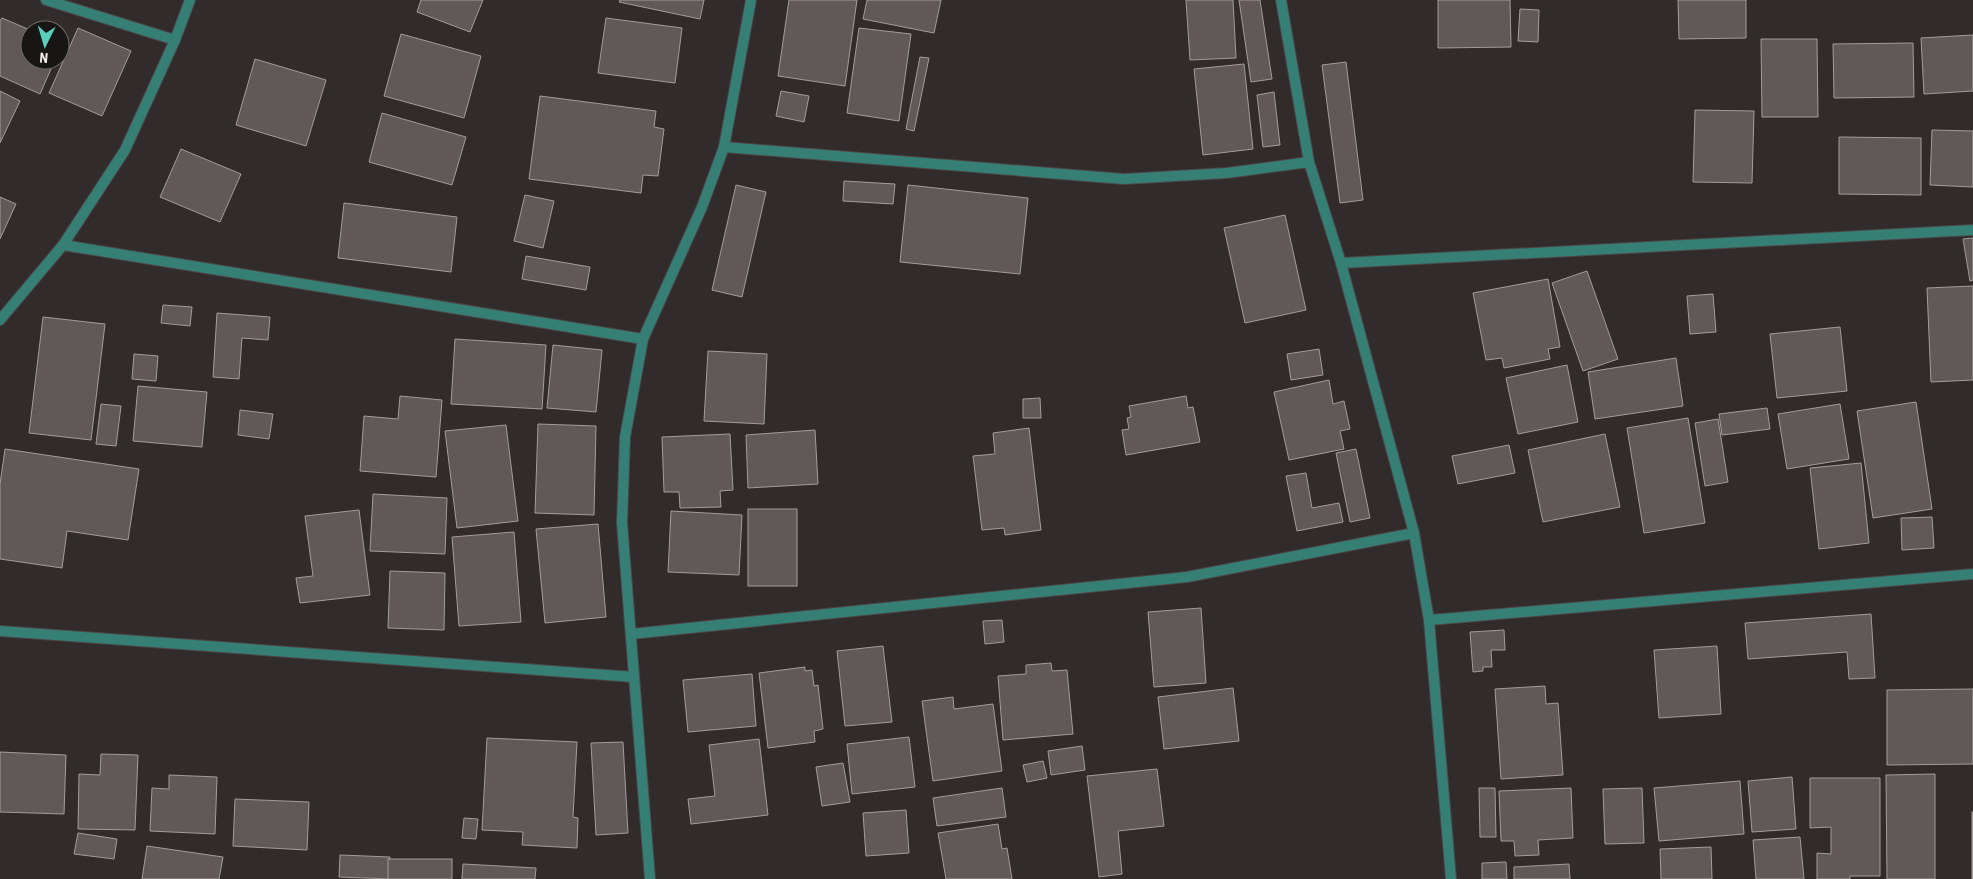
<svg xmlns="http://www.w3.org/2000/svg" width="1973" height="879" viewBox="0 0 1973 879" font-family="'Roboto Condensed',sans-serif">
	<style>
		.building { fill: #615959; stroke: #a49b9c }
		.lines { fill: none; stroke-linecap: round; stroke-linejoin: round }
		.minor-casing { stroke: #4c4647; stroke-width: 12 }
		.minor { stroke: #357f74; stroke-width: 10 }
	</style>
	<rect width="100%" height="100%" fill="#322b2c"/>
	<g class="building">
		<path d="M421 0H483L470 32 417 12Z"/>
		<path d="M620 0H704L700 19 619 2Z"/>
		<path d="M789 0H857L845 86 778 76Z"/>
		<path d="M867 0H941L934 33 863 19Z"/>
		<path d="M1186 0H1233L1236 58 1190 60Z"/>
		<path d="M1239 0H1260L1272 79 1251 82Z"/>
		<path d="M1438 0H1510L1511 47 1438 48Z"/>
		<path d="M1678 0H1746V38L1679 39Z"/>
		<path d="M1520 9 1539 10 1538 42 1518 41Z"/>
		<path d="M2 18 30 30V60H55L40 94 0 76V21Z"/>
		<path d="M606 18 682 28 675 83 598 73Z"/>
		<path d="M78 28 131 51 102 116 49 93Z"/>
		<path d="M859 28 911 34 899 121 847 113Z"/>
		<path d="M401 34 481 56 464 118 384 96Z"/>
		<path d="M1973 35V91L1924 94 1921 38Z"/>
		<path d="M1761 39H1817L1818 117H1762Z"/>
		<path d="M1913 43 1914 97 1834 98 1833 44Z"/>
		<path d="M920 57 929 58 914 131 906 129Z"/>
		<path d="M255 59 326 80 306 146 236 125Z"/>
		<path d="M1346 62 1363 200 1340 203 1322 65Z"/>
		<path d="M1244 64 1253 149 1203 155 1194 69Z"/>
		<path d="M0 91 20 101 0 143Z"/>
		<path d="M781 91 809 96 804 122 776 116Z"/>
		<path d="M1274 92 1280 145 1263 147 1257 95Z"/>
		<path d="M540 96 656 111 654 127 664 129 658 176 643 175 641 193 529 179Z"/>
		<path d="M1695 110 1754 111 1752 183 1693 182Z"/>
		<path d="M382 113 466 137 452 185 369 162Z"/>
		<path d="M1932 130 1973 131V187L1930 185Z"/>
		<path d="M1839 137 1921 138V195L1839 194Z"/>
		<path d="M181 149 241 174 220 222 160 197Z"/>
		<path d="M844 181 895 184 893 204 843 201Z"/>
		<path d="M736 185 766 192 742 297 712 290Z"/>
		<path d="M908 185 1028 198 1020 274 900 262Z"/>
		<path d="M525 195 554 201 543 248 514 241Z"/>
		<path d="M0 197 16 204 0 239Z"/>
		<path d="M344 203 457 217 451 272 338 258Z"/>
		<path d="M1285 215 1306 310 1245 323 1224 228Z"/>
		<path d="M1973 238V280L1970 281 1963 239Z"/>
		<path d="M526 256 590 267 586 290 522 279Z"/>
		<path d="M1587 271 1618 359 1583 371 1552 283Z"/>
		<path d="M1548 279 1560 347 1548 349 1550 359 1504 368 1502 358 1486 360 1473 293Z"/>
		<path d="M1973 286V380L1931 382 1927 288Z"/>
		<path d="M1713 294 1716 332 1690 334 1687 296Z"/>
		<path d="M163 305 192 307 190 326 161 323Z"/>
		<path d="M217 313 270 317 268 340 242 338 239 379 213 377Z"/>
		<path d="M43 317 105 324 91 440 29 433Z"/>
		<path d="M1840 327 1847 391 1777 398 1770 334Z"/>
		<path d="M455 339 546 345 542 409 451 404Z"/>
		<path d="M553 345 602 350 596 412 547 408Z"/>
		<path d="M1319 349 1323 375 1291 380 1287 354Z"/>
		<path d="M708 351 767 354 764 424 704 421Z"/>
		<path d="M134 354 158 356 156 381 132 379Z"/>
		<path d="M1676 358 1683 406 1595 419 1588 372Z"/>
		<path d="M1567 365 1578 422 1518 434 1506 378Z"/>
		<path d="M1329 380 1333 404 1344 401 1350 429 1340 431 1344 449 1289 460 1274 392Z"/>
		<path d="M138 386 207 392 202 447 133 441Z"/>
		<path d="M400 396 442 400 436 477 360 471 364 416 398 419Z"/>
		<path d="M1186 396 1188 408 1193 407 1200 442 1126 455 1122 430 1129 429 1127 418 1131 417 1129 406Z"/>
		<path d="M1040 398 1041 418H1023V399Z"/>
		<path d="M1916 402 1932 509 1873 518 1857 411Z"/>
		<path d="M101 404 121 406 116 446 96 444Z"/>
		<path d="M1840 404 1849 459 1787 469 1778 414Z"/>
		<path d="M1767 408 1770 429 1722 435 1719 414Z"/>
		<path d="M240 410 273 414 269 439 238 435Z"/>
		<path d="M1688 418 1705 523 1644 533 1627 428Z"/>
		<path d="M1718 419 1728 482 1705 486 1695 423Z"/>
		<path d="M538 424 596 426 594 515 535 513Z"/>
		<path d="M506 425 518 521 457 528 445 431Z"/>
		<path d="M1029 428 1041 530 1005 535 1004 528 982 530 973 456 995 454 993 433Z"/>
		<path d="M815 430 818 484 748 488 746 435Z"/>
		<path d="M730 434 733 490 720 491 721 507 680 508 679 492H664L662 437Z"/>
		<path d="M1605 434 1620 507 1543 522 1528 450Z"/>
		<path d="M1509 445 1515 473 1458 484 1452 456Z"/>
		<path d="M5 449 139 469 128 540 67 531 62 568 0 559V484Z"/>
		<path d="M1356 449 1370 518 1350 522 1336 453Z"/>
		<path d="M1861 463 1869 543 1819 549 1810 468Z"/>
		<path d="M1306 473 1312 508 1339 503 1343 522 1297 531 1286 476Z"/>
		<path d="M373 494 447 498 445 554 370 551Z"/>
		<rect x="748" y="509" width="49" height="77"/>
		<path d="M359 510 370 595 300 603 296 578 313 576 305 516Z"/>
		<path d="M671 511 742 515 739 575 668 572Z"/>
		<path d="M1932 517 1934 548 1902 550 1901 518Z"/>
		<path d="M598 524 606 617 545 623 536 529Z"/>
		<path d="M514 532 521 622 459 626 452 537Z"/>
		<path d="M390 571 445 573 444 630 388 628Z"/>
		<path d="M1201 608 1206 683 1154 687 1148 612Z"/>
		<path d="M1871 614 1875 678 1849 679 1847 652 1748 659 1745 623Z"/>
		<path d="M1002 620 1004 642 985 644 983 621Z"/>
		<path d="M1504 630 1505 650H1491L1492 667H1483V671L1473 672 1470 632Z"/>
		<path d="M883 646 892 722 845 726 837 651Z"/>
		<path d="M1717 646 1721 714 1659 718 1654 650Z"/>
		<path d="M1051 663 1052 671 1067 670 1073 734 1003 740 998 676 1026 674V665Z"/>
		<path d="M805 667V671L812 670 814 686 818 685 823 729 814 731 815 742 768 748 759 673Z"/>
		<path d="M752 674 756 726 688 732 683 680Z"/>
		<path d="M1545 686 1546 704 1558 703 1563 775 1501 779 1495 689Z"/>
		<path d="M1233 688 1239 741 1164 749 1158 697Z"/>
		<path d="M1973 689V764L1887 765V690Z"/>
		<path d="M953 697 954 709 993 704 1002 771 933 781 922 701Z"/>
		<path d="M909 737 915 787 852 794 847 744Z"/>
		<path d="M487 738 577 742 573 817 578 818 577 848 522 845 523 832 482 830Z"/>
		<path d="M759 739 768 815 691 824 688 799 715 796 709 745Z"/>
		<path d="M623 742 628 833 596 835 591 743Z"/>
		<path d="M1082 746 1085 770 1051 775 1048 751Z"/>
		<path d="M0 752 66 755 64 814 0 812Z"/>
		<path d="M101 754 138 755 135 830 78 829 79 774 100 775Z"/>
		<path d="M1043 761 1047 778 1027 782 1023 765Z"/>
		<path d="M843 763 850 802 822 806 816 767Z"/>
		<path d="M1157 769 1164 826 1118 831 1122 874 1099 877 1087 776Z"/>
		<path d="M1935 774V879H1887L1886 775Z"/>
		<path d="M169 775 217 777 215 834 150 831 152 788 169 789Z"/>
		<path d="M1792 777 1796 829 1752 832 1748 781Z"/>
		<path d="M1810 778H1880V876H1850V879H1817V853L1831 854V827L1810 828Z"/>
		<path d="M1740 781 1744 834 1659 841 1654 788Z"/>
		<path d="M1002 788 1006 817 937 826 933 798Z"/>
		<path d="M1479 788H1495L1496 837H1480Z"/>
		<path d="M1571 788 1573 838 1538 840 1539 855 1515 856 1514 841H1501L1499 791Z"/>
		<path d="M1642 788 1644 843 1605 844 1603 789Z"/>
		<path d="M235 799 309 802 307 850 233 846Z"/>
		<path d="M906 810 909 853 866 856 863 813Z"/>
		<rect x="1972" y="812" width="1" height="67"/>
		<path d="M464 818 478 819 476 839 462 838Z"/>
		<path d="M998 824 1002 849 1007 848 1012 879H946L938 833Z"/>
		<path d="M78 833 117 839 114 859 74 854Z"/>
		<path d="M1800 837 1804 879H1756L1753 840Z"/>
		<path d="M147 846 223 857 219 879H142Z"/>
		<path d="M1711 847 1712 879H1661L1660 849Z"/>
		<path d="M340 855 390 857V879L339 877Z"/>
		<rect x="388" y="859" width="64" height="20"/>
		<path d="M1506 862 1507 879H1482V863Z"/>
		<path d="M463 864 536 868 535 879H462Z"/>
		<path d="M1569 864 1570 879H1514V867Z"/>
	</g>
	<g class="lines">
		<g class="minor-casing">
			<g id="minor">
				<path d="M46 0 175 40"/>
				<path d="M1281 0 1309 162 1341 263 1414 533 1429 620 1451 879"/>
				<path d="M724 147 1124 179 1227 173 1309 162"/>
				<path d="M63 245 643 339"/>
				<path d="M1341 263 1973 230"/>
				<path d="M0 320 63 245 125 150 175 40 190 0"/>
				<path d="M1429 620 1973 574"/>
				<path d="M0 631 634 677"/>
				<path d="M631 634 1187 577 1414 533"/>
				<path d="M650 879 622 523 625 437 643 339 702 207 724 147 751 0"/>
			</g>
		</g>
		<use href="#minor" class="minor"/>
	</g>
	<g transform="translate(45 45) rotate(185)"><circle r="24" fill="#181515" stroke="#6e6a6a"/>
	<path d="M0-4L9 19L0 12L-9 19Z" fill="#5acebd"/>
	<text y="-8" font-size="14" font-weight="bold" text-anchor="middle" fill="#efeaea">N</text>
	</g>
</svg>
